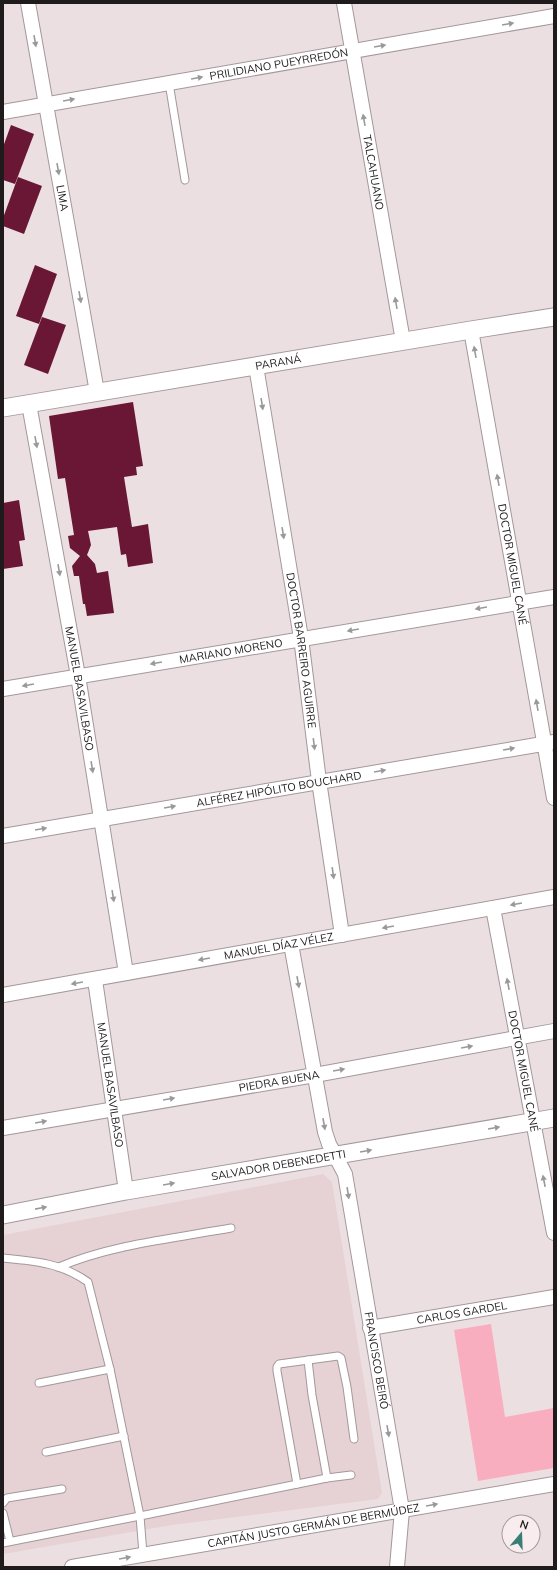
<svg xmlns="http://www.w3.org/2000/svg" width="557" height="1570" viewBox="0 0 557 1570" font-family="Mulish,sans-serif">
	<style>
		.built { fill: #e6d1d5 }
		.green { fill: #f9aec0 }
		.building { fill: #691735 }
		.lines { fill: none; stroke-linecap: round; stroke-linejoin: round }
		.service-casing { stroke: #a3989a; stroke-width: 9 }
		.minor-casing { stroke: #a3989a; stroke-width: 16 }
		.tertiary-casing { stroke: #a3989a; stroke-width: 19 }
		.service { stroke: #fff; stroke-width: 7 }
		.minor { stroke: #fff; stroke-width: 14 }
		.tertiary { stroke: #fff; stroke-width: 17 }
		.oneway { fill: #9a9898 }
		.labels { text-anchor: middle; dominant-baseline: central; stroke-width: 4; stroke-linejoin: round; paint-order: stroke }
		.street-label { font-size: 11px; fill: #1f1a1b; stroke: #f9ecef }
	</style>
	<rect width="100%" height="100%" fill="#ecdfe2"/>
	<path class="built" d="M323 1174 332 1182 382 1493 378 1499 172 1525 3 1554V1235Z"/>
	<path class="green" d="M491 1324 505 1417 554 1408V1468L478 1481 454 1330Z"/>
	<g class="building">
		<path d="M11 125 34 134 15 184 3 180V147Z"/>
		<path d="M18 177 42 186 24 234 3 226V218Z"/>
		<path d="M35 265 57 274 39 324 16 316Z"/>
		<path d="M42 317 66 325 48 374 24 365Z"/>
		<path d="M133 402 143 466 136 467 137 475 124 477 132 527 148 524 153 563 128 567 126 554 121 555 117 527 88 531 91 545 87 555 95 564 97 573 108 571 114 613 87 616 85 604H83L79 576H74L72 566 80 556 70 548 68 536 74 535 65 478 58 479 49 416Z"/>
		<path d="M19 500 25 540 19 541 23 566 3 569V503Z"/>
	</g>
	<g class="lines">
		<g class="service-casing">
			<g id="service">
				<path d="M169 83 185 180"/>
				<path d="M3 1258C35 1261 61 1263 88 1282L110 1369 140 1516 3 1543"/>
				<path d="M59 1267C110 1245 175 1238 231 1228"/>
				<path d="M308 1360 312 1395 327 1478"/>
				<path d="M39 1383 110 1369"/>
				<path d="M46 1452 124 1436"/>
				<path d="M297 1484 277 1371V1367L279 1364 338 1356 341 1358 347 1387 354 1439"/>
				<path d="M3 1503 7 1498 62 1489"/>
				<path d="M3 1513 10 1541"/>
				<path d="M143 1554 140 1516 327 1478 351 1475"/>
			</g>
		</g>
		<g class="minor-casing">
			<g id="minor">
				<path id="s1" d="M28 3 97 392"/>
				<path id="s2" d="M344 3 403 341"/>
				<path id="s3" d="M3 112 554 16"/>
				<path id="s4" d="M471 330 554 798"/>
				<path id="s5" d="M256 366 301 638 319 781 342 935"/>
				<path id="s6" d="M29 404 78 676 126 973"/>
				<path id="s7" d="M3 689 554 597"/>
				<path id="s8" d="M3 836 554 742"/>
				<path id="s9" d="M493 908 554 1233"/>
				<path id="s10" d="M291 944 325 1132 329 1144 345 1174 402 1510 397 1567"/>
				<path id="s11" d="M95 980 126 1191"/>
				<path id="s12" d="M3 995 554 897"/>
				<path id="s13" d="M3 1128 315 1075 554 1031"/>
				<path id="s14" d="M370 1328 554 1297"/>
				<path id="s15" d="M72 1567 554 1484"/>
			</g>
		</g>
		<g class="tertiary-casing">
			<g id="tertiary">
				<path id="s16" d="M3 408 471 330 554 317"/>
				<path id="s17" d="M3 1215 126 1191 554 1118"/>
			</g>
		</g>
		<use href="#service" class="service"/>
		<use href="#minor" class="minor"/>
		<use href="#tertiary" class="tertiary"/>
	</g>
	<defs><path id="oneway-solid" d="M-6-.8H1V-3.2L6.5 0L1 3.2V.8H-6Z"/></defs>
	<g class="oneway">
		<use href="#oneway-solid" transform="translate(508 24) rotate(-10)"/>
		<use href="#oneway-solid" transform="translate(35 41) rotate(80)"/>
		<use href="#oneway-solid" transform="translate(380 46) rotate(-10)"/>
		<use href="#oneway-solid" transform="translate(197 78) rotate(-10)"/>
		<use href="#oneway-solid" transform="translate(69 100) rotate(-10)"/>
		<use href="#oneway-solid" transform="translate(364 120) rotate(-100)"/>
		<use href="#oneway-solid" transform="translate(58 169) rotate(80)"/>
		<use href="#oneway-solid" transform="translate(80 297) rotate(80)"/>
		<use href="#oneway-solid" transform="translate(396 303) rotate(-100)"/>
		<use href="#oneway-solid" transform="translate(475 352) rotate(-100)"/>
		<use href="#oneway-solid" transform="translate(262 404) rotate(81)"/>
		<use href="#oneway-solid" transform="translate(36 442) rotate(80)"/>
		<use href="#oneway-solid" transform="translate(498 480) rotate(-100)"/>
		<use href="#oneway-solid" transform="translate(283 533) rotate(81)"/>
		<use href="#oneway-solid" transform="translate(59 570) rotate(80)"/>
		<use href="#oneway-solid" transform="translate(481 608) rotate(170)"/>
		<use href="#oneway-solid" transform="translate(353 630) rotate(170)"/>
		<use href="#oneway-solid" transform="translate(156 663) rotate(170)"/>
		<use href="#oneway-solid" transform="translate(28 685) rotate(170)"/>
		<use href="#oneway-solid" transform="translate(537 705) rotate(-100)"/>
		<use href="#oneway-solid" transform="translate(314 744) rotate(83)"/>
		<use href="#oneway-solid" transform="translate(509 749) rotate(-10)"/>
		<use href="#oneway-solid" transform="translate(92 767) rotate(81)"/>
		<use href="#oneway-solid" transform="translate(380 771) rotate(-10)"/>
		<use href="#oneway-solid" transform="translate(170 807) rotate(-10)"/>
		<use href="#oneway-solid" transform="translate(41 829) rotate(-10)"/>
		<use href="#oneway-solid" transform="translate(333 873) rotate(82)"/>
		<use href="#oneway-solid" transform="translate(113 896) rotate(81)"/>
		<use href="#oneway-solid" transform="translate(516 904) rotate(170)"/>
		<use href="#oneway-solid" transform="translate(388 927) rotate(170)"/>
		<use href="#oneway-solid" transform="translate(204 959) rotate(170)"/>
		<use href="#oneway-solid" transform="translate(298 982) rotate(80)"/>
		<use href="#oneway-solid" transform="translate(77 983) rotate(170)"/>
		<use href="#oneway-solid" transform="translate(508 984) rotate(-101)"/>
		<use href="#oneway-solid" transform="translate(467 1047) rotate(-10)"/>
		<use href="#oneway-solid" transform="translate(339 1070) rotate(-10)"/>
		<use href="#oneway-solid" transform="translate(169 1099) rotate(-10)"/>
		<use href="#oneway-solid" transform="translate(41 1122) rotate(-10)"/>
		<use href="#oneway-solid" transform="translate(324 1124) rotate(80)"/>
		<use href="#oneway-solid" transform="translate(494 1128) rotate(-10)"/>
		<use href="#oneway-solid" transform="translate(366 1151) rotate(-10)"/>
		<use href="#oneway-solid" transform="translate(544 1181) rotate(-101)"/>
		<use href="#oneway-solid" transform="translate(169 1184) rotate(-10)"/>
		<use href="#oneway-solid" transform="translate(348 1193) rotate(81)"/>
		<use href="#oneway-solid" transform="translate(41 1208) rotate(-11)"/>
		<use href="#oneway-solid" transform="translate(388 1431) rotate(80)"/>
		<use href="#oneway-solid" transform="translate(432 1505) rotate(-10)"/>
		<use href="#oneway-solid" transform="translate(125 1558) rotate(-10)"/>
	</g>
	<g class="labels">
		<g class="street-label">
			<text stroke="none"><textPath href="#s3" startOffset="280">PRILIDIANO PUEYRREDÓN</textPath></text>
			<text stroke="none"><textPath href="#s2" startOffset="172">TALCAHUANO</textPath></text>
			<text stroke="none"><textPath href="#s1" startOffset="198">LIMA</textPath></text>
			<text stroke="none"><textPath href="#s16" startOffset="279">PARANÁ</textPath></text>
			<text stroke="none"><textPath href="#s4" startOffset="238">DOCTOR MIGUEL CANÉ</textPath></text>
			<text stroke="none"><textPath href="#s7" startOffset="231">MARIANO MORENO</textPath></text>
			<text stroke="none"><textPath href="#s5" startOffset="288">DOCTOR BARREIRO AGUIRRE</textPath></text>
			<text stroke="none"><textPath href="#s6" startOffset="289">MANUEL BASAVILBASO</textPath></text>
			<text stroke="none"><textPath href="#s8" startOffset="280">ALFÉREZ HIPÓLITO BOUCHARD</textPath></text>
			<text stroke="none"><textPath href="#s12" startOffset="280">MANUEL DÍAZ VÉLEZ</textPath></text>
			<text stroke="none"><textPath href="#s9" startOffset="166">DOCTOR MIGUEL CANÉ</textPath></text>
			<text stroke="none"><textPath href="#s13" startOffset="280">PIEDRA BUENA</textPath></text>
			<text stroke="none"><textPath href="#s11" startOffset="106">MANUEL BASAVILBASO</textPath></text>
			<text stroke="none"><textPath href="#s17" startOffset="280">SALVADOR DEBENEDETTI</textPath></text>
			<text stroke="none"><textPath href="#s14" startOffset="93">CARLOS GARDEL</textPath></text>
			<text stroke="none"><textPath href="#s10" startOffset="427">FRANCISCO BEIRÓ</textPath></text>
			<text stroke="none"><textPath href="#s15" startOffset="245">CAPITÁN JUSTO GERMÁN DE BERMÚDEZ</textPath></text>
		</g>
	</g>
	<rect width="557" height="1570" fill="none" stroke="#1f1a1b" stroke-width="8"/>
	<g transform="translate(521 1534) rotate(19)"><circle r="19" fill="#f9ecef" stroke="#a2989a"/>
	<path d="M0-3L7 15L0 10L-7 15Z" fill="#397e74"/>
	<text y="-6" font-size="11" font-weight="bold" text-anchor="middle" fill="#1f1a1b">N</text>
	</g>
</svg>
